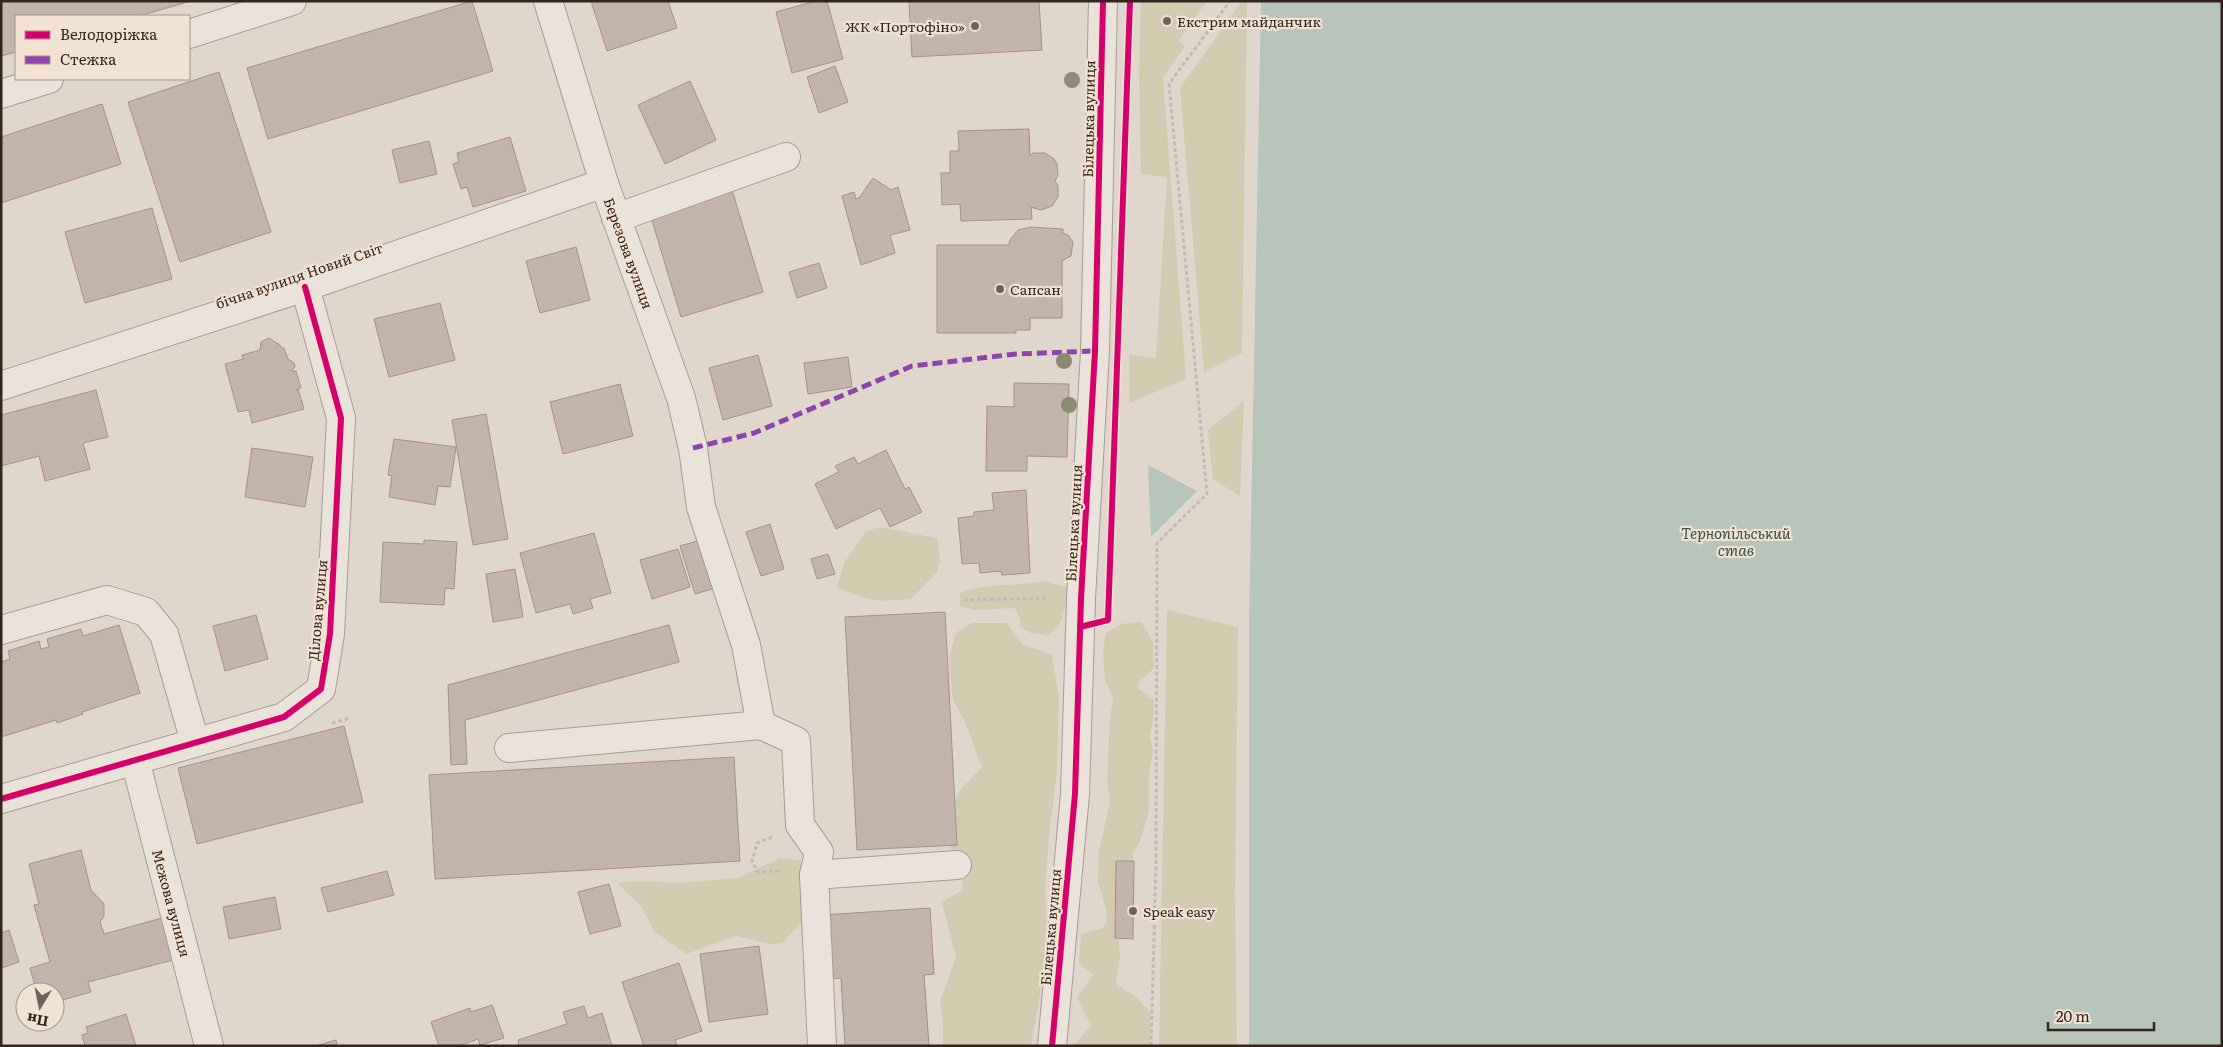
<svg xmlns="http://www.w3.org/2000/svg" width="2223" height="1047" viewBox="0 0 2223 1047" font-family="Literata,serif">
	<style>
		.green { fill: #d2cbaf }
		.water { fill: #b7c4b9 }
		.building { fill: #c4b4ac; stroke: #a1928b }
		.lines { fill: none; stroke-linecap: round; stroke-linejoin: round }
		.minor-casing { stroke: #a69c95; stroke-width: 30 }
		.path { stroke: #c2bab4; stroke-width: 3; stroke-dasharray: 4 2.5; stroke-linecap: butt }
		.minor { stroke: #eae3dc; stroke-width: 28 }
		.quiet { stroke: #8e44ad; stroke-width: 5; stroke-dasharray: 10 5; stroke-linecap: butt }
		.cycleway-casing { stroke: #f2e2d2; stroke-width: 9 }
		.cycleway { stroke: #d6006c; stroke-width: 6 }
		.tree { fill: #8f8b71 }
		.poi-dot { fill: #70625b; stroke: #f2e2d2; stroke-width: 2 }
		.labels { text-anchor: middle; dominant-baseline: central; stroke-width: 4.5; stroke-linejoin: round; paint-order: stroke }
		.poi-label { font-size: 14px; fill: #33241e; stroke: #f2e2d2; text-anchor: start }
		.street-label { font-size: 14px; fill: #33241e; stroke: #f2e2d2 }
		.water-label { font-size: 15px; font-style: italic; fill: #2f5148; stroke: #f2e2d2 }
	</style>
	<rect width="100%" height="100%" fill="#e1d6cb"/>
	<g class="green">
		<path d="M1141 1H1207L1179 40 1185 46 1163 78 1186 379 1129 403V355L1156 358 1167 177 1141 174 1139 70Z"/>
		<path d="M1242 1H1247L1242 353 1204 372 1180 88Z"/>
		<path d="M1244 401 1240 496 1213 479 1208 430Z"/>
		<path d="M880 527 937 538 940 561 937 572 911 599C878 602 867 601 837 587L844 563 865 532Z"/>
		<path d="M1043 581 1067 587C1065 607 1065 624 1048 636L1031 633 1020 627V620L1015 608 975 610 960 606V593C985 582 1016 587 1043 581Z"/>
		<path d="M1167 610 1238 627 1235 899 1237 1046H1159Z"/>
		<path d="M1141 622 1153 642 1154 668 1139 682 1138 688 1154 700V715L1150 737 1153 750 1149 774V811L1140 841 1133 853V874L1118 928 1120 956 1116 984 1136 997 1151 1013V1043L1148 1046H1073L1091 1026 1077 997 1093 975 1079 963 1081 934 1103 928 1107 921 1106 908 1098 882 1099 851 1110 802 1107 779 1110 718 1113 699 1105 679 1103 651 1106 633 1121 624Z"/>
		<path d="M971 623H1007L1022 644 1052 655 1059 697 1057 771 1049 836 1045 890 1048 948 1031 1046H943V1023L940 1001 956 957 942 902 963 890 962 868 948 843 951 805 962 788 982 767 964 720 953 700 949 658 956 633Z"/>
		<path d="M780 858 799 860 809 882 806 918 782 943 771 944 736 936 686 954 654 931 641 906 617 883 639 881 679 883 738 878Z"/>
	</g>
	<g class="water">
		<path d="M1261 1H2222V1046H1249V625Z"/>
		<path d="M1148 465 1197 491 1151 537Z"/>
	</g>
	<g class="building">
		<path d="M1 1H191L139 16H16V52L1 56Z"/>
		<path d="M472 1 493 71 268 139 247 68Z"/>
		<path d="M591 1H668L677 28 607 51Z"/>
		<path d="M816 1H827L843 59 792 73 776 12Z"/>
		<path d="M909 1H1039L1042 50 912 57Z"/>
		<path d="M835 66 848 102 819 113 807 77Z"/>
		<path d="M219 72 271 232 180 262 128 102Z"/>
		<path d="M690 81 716 140 665 164 638 105Z"/>
		<path d="M102 104 121 164 1 203V137Z"/>
		<path d="M1029 129 1030 156 1033 153H1045L1054 159 1057 164 1058 175 1055 181 1058 186V197L1052 206 1041 210 1031 207 1032 219 961 221 960 204 942 205 941 173H950V151H959L958 131Z"/>
		<path d="M510 137 526 191 473 207 467 187 461 189 453 164 459 162 457 153Z"/>
		<path d="M429 141 437 174 400 183 392 150Z"/>
		<path d="M873 178 891 190 898 187 910 230 890 235 895 253 861 265 842 196 854 192 856 199 859 198Z"/>
		<path d="M732 190 763 292 681 317 650 214Z"/>
		<path d="M152 208 172 279 85 303 65 232Z"/>
		<path d="M1031 227 1063 229V233L1068 235 1073 242 1071 256 1062 261V318H1030V330H1016V333H937V245H1009L1010 240 1018 230Z"/>
		<path d="M576 247 590 300 540 313 526 261Z"/>
		<path d="M819 263 827 288 797 298 789 272Z"/>
		<path d="M440 303 455 360 389 377 374 319Z"/>
		<path d="M269 338 280 345 282 348H284L288 359 294 363 295 367 291 371H296L301 388 296 390 298 389 304 409 252 423 249 410 238 412 225 364 243 359 242 355 260 350 261 342Z"/>
		<path d="M758 355 772 406 723 420 709 368Z"/>
		<path d="M848 357 852 387 808 394 804 363Z"/>
		<path d="M1014 383 1069 384 1067 457 1027 456V471H986L987 406 1014 407Z"/>
		<path d="M620 384 633 436 563 454 550 402Z"/>
		<path d="M96 390 108 437 83 443 90 469 45 481 39 456 1 466V415Z"/>
		<path d="M486 414 508 539 473 545 452 420Z"/>
		<path d="M394 439 456 447 450 487 438 486 435 505 389 497 392 476 388 475Z"/>
		<path d="M252 448 313 457 305 507 245 497Z"/>
		<path d="M886 450 905 489 909 487 922 512 890 527 880 508 836 529 815 484 839 472 835 466 854 457 858 464Z"/>
		<path d="M1026 490 1030 573 1002 575 1001 571 980 573 979 563 962 564 958 518 974 516V512L994 510 992 493Z"/>
		<path d="M770 524 784 569 761 576 746 532Z"/>
		<path d="M594 533 611 593 590 599 593 608 573 614 570 604 536 613 520 553Z"/>
		<path d="M704 539 719 587 695 594 680 546Z"/>
		<path d="M424 540 457 542 454 589 445 588 444 605 380 602 383 542 424 544Z"/>
		<path d="M678 549 690 587 652 599 640 560Z"/>
		<path d="M828 554 835 574 817 579 811 559Z"/>
		<path d="M515 569 523 617 493 622 486 574Z"/>
		<path d="M945 612 957 845 857 850 845 617Z"/>
		<path d="M256 615 268 659 225 671 213 626Z"/>
		<path d="M119 625 140 693 82 712 83 714 57 723 56 720 1 737V662L10 659 8 651 39 641 41 649 49 647 47 639 81 629 83 636Z"/>
		<path d="M669 625 679 662 465 720 467 764 451 765 448 685Z"/>
		<path d="M344 726 363 802 197 844 178 768Z"/>
		<path d="M734 757 740 861 435 879 429 775Z"/>
		<path d="M81 850 91 890 104 904V916L100 922 104 934 162 918 173 960 88 982 91 992 55 1002V992H37L30 968 50 962 34 905 39 904 29 864Z"/>
		<path d="M1116 861H1134L1133 939 1115 938Z"/>
		<path d="M387 871 394 895 328 912 321 888Z"/>
		<path d="M609 884 621 926 590 934 578 892Z"/>
		<path d="M275 897 281 929 229 939 223 907Z"/>
		<path d="M930 908 934 974 924 975 929 1046H845L841 978 826 979 822 915Z"/>
		<path d="M9 930 19 962 1 968V933Z"/>
		<path d="M759 946 768 1014 709 1022 700 954Z"/>
		<path d="M679 963 702 1031 675 1040 677 1046H644L622 982Z"/>
		<path d="M492 1005 504 1038 480 1045 478 1039 459 1046H439L431 1022 470 1008 471 1012Z"/>
		<path d="M584 1006 588 1018 602 1013 612 1046H519L518 1040 567 1024 563 1012Z"/>
		<path d="M126 1014 136 1046H85L82 1035 88 1033 86 1027Z"/>
		<path d="M336 1040 337 1046H315Z"/>
	</g>
	<g class="lines">
		<g class="minor-casing">
			<g id="minor">
				<path d="M189 34 292 1"/>
				<path d="M1 94 49 79"/>
				<path d="M616 218 786 157"/>
				<path d="M1 386 305 287 604 183"/>
				<path d="M1 630 107 600 146 612 164 634 195 742"/>
				<path d="M761 725 796 741 800 825 819 852 814 875"/>
				<path d="M509 748 761 725 746 645 701 507 693 448 681 398 604 183 548 1"/>
				<path d="M135 760 209 1046"/>
				<path d="M1 799 284 717 321 689 330 634 341 418 305 287"/>
				<path d="M822 1046 814 875 957 865"/>
				<path d="M1052 1046 1075 794 1081 599 1095 351 1103 1"/>
			</g>
		</g>
		<g class="path">
			<path d="M964 600 1048 598"/>
			<path d="M332 723 351 718"/>
			<path d="M772 837 757 843 752 862 758 872 782 871"/>
			<path d="M1151 1046 1156 863 1157 543 1207 494 1169 84 1230 1"/>
		</g>
		<use href="#minor" class="minor"/>
		<path class="quiet" d="M693 448 754 433 912 366 1016 354 1095 351"/>
		<g class="cycleway-casing">
			<g id="cycleway">
				<path d="M1080 627 1108 620 1130 1"/>
				<path d="M1 799 284 717 321 689 330 634 341 418 305 287"/>
				<path d="M1052 1046 1075 794 1081 599 1095 351 1103 1"/>
			</g>
		</g>
		<use href="#cycleway" class="cycleway"/>
	</g>
	<g class="tree">
		<circle cx="1072" cy="80" r="8"/>
		<circle cx="1064" cy="361" r="8"/>
		<circle cx="1069" cy="405" r="8"/>
	</g>
	<g class="poi-dot">
		<circle cx="1167" cy="21" r="5"/>
		<circle cx="975" cy="26" r="5"/>
		<circle cx="1000" cy="289" r="5"/>
		<circle cx="1133" cy="911" r="5"/>
	</g>
	<g class="labels">
		<g class="poi-label">
			<text x="1177" y="21">Екстрим майданчик</text>
			<text x="965" y="26" text-anchor="end">ЖК «Портофіно»</text>
			<text x="1010" y="289">Сапсан</text>
			<text x="1143" y="911">Speak easy</text>
		</g>
		<g class="street-label">
			<text transform="translate(1088 119) rotate(-89)">Білецька вулиця</text>
			<text transform="translate(629 253) rotate(70)">Березова вулиця</text>
			<text transform="translate(299 275) rotate(-19)">бічна вулиця Новий Світ</text>
			<text transform="translate(1073 523) rotate(-87)">Білецька вулиця</text>
			<text transform="translate(317 610) rotate(-85)">Ділова вулиця</text>
			<text transform="translate(172 903) rotate(75)">Межова вулиця</text>
			<text transform="translate(1050 927) rotate(-85)">Білецька вулиця</text>
		</g>
		<g class="water-label">
			<text x="1736" y="532">Тернопільський<tspan x="1736" dy="17">став</tspan></text>
		</g>
	</g>
	<rect width="2223" height="1047" fill="none" stroke="#33241e" stroke-width="5"/>
	<rect x="15" y="15" width="175" height="65" fill="#f2e2d2" stroke="#a6968a"/>
	<rect x="25" y="31" width="25" height="8" fill="#d6006c" stroke="#a6968a"/>
	<text x="60" y="40" font-size="15" fill="#33241e">Велодоріжка</text>
	<rect x="25" y="56" width="25" height="8" fill="#8e44ad" stroke="#a6968a"/>
	<text x="60" y="65" font-size="15" fill="#33241e">Стежка</text>
	<g transform="translate(40 1007) rotate(190)"><circle r="24" fill="#f2e2d2" stroke="#a6968a"/>
	<path d="M0-4L9 19L0 12L-9 19Z" fill="#70625b"/>
	<text y="-8" font-size="14" font-weight="bold" text-anchor="middle" fill="#33241e">Пн</text>
	</g>
	<path d="M2048 1022v8h106v-8" fill="none" stroke="#33241e" stroke-width="2.5"/>
	<text x="2056" y="1022" font-size="15" fill="#33241e" stroke="#f2e2d2" stroke-width="4" paint-order="stroke">20 m</text>
</svg>
